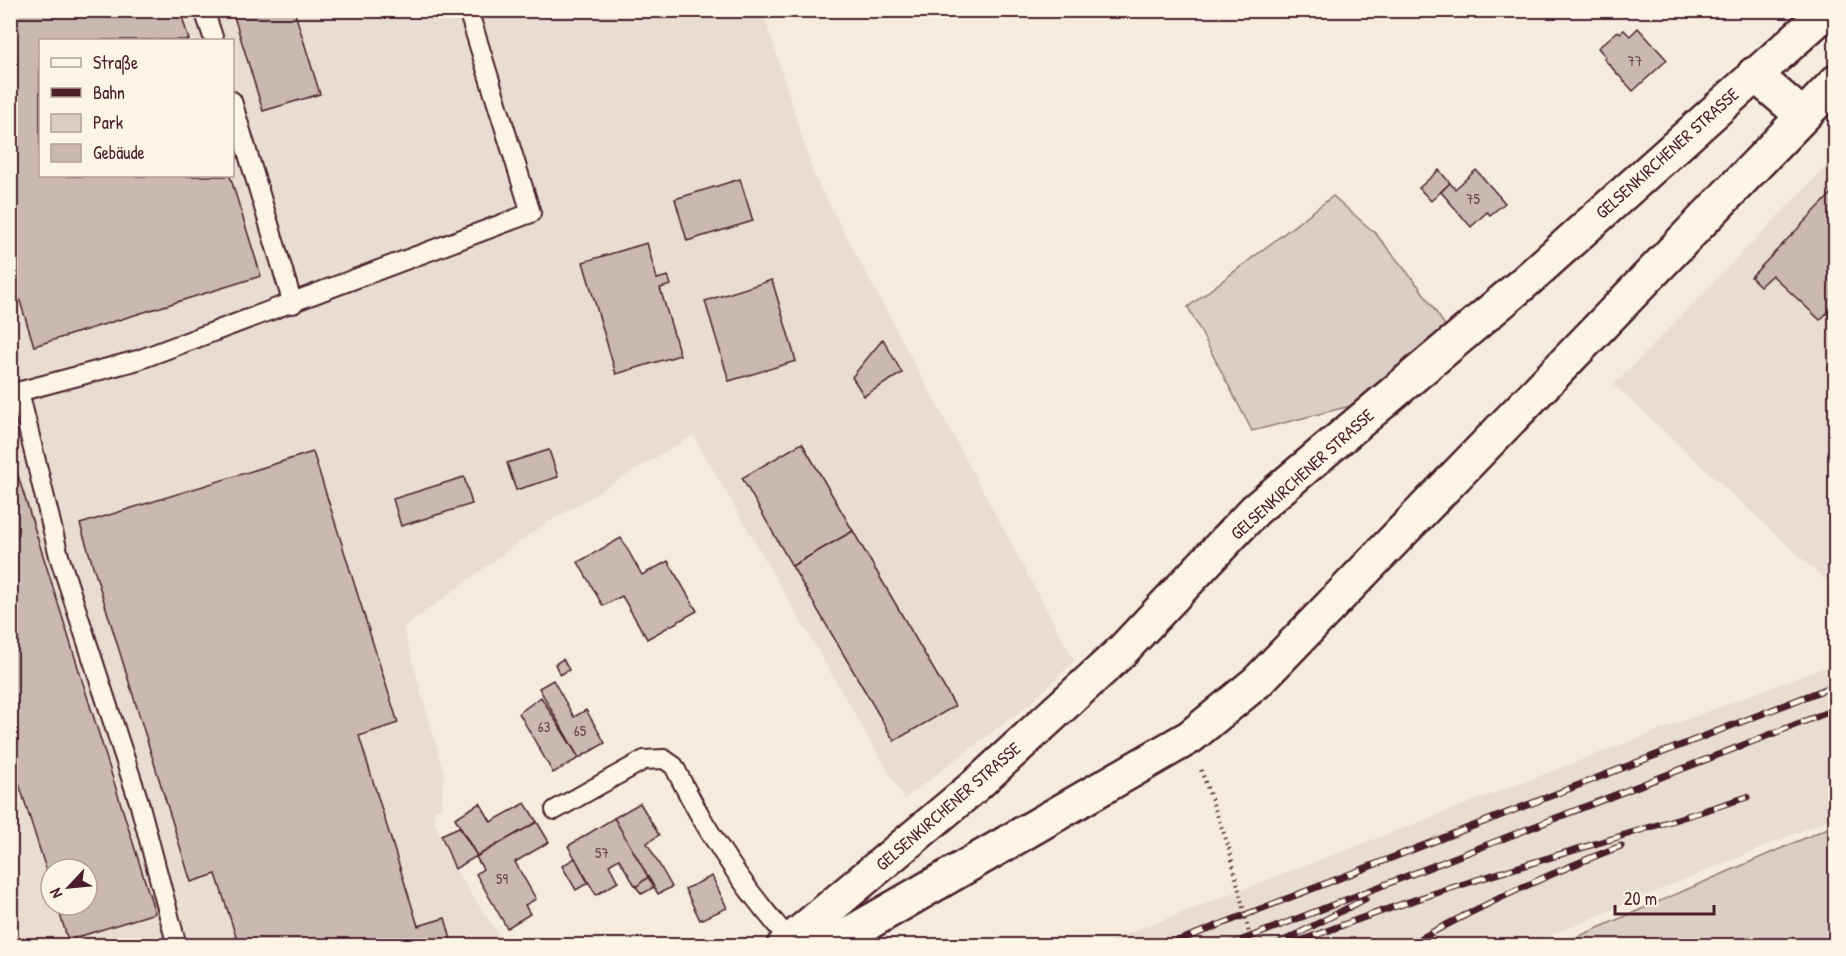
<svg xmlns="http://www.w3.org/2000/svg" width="1846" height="956" viewBox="0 0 1846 956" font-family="'Patrick Hand',sans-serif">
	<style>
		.built { fill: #e8ddd0; fill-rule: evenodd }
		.green { fill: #dbcec4; stroke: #927678; stroke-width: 1.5 }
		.building { fill: #cab9b1; stroke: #4a1f2b; stroke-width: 1.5 }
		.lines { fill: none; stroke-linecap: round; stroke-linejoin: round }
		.service-casing { stroke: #4a1f2b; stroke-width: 22 }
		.minor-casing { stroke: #4a1f2b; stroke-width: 38 }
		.path { stroke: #4a1f2b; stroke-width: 4; stroke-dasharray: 1.5 4.5; stroke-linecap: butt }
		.service { stroke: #fcf5e5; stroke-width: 18 }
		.minor { stroke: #fcf5e5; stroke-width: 33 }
		.rail-casing { stroke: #4a1f2b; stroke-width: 7 }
		.rail { stroke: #fcf5e5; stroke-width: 4.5; stroke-dasharray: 14; stroke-linecap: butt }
		.path-bridge { stroke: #4a1f2b; stroke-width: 4; stroke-dasharray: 1.5 4.5; stroke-linecap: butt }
		.labels { text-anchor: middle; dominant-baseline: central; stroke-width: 5; stroke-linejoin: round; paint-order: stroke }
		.number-label { font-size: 15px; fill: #6a464c }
		.street-label { font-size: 18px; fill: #4a1f2b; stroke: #fcf5e5 }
	</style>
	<rect width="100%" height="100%" fill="#f5ecde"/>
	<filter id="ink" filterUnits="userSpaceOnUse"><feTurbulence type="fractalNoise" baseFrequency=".0167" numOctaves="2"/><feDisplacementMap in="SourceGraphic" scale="12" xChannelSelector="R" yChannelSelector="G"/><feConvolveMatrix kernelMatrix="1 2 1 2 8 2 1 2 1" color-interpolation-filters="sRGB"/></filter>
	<g filter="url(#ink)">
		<g class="built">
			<path d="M10 11H763L814 176 1074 661 1031 703 904 799 693 435 537 529 403 628 444 773 441 808 434 810 435 821 449 860 505 945H11ZM40 40H232V176H40ZM51 869H87V905H51Z"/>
			<path d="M1835 157V589L1614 385Z"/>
			<path d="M1835 663V817L1527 945H1098Z"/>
		</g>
		<g class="green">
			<path d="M1333 196 1376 234 1420 288 1446 327 1358 404 1252 431 1188 307Z"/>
			<path d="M1835 825V945H1559Z"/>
		</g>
		<g class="building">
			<path d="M10 10H180L189 40H40V176H230L261 276 34 346 10 269Z"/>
			<path d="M232 10H294L320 94 263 111Z"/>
			<path d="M1638 28 1667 60 1633 91 1604 59 1606 57 1598 48 1618 31 1620 33 1624 30 1630 36Z"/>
			<path d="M1439 170 1450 183 1431 201 1419 188Z"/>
			<path d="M1476 170 1505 203 1490 215 1487 212 1471 227 1441 192 1450 183 1455 189Z"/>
			<path d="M740 179 753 221 687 241 675 199Z"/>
			<path d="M1836 189V304L1820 320 1772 275 1760 286 1751 277Z"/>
			<path d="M647 243 657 279 668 276 671 285 660 288 680 355 616 374 583 262Z"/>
			<path d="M772 280 796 361 729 381 705 301Z"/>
			<path d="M883 339 902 373 864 396 852 377Z"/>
			<path d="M802 443 853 531 792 566 742 478Z"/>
			<path d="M10 450 155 913 68 940 57 905H87V869H51V885L10 755Z"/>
			<path d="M549 450 558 477 516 490 507 463Z"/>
			<path d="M313 452 398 723 359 736 418 926 445 918 453 946H239L216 874 191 882 80 524Z"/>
			<path d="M464 477 472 504 401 526 393 499Z"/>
			<path d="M853 531 955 706 894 741 792 566Z"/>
			<path d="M621 538 642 575 668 561 697 611 647 639 622 596 603 606 578 562Z"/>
			<path d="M563 659 569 670 560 675 555 664Z"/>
			<path d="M553 680 574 717 586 710 605 743 579 758 539 688Z"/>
			<path d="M541 697 579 758 553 773 519 713Z"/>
			<path d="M480 803 491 822 525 803 537 822 477 856 455 818Z"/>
			<path d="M640 803 659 835 647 843 672 887 658 894 614 818Z"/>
			<path d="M614 818 648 877 636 887 619 859 609 865 618 882 596 895 568 846Z"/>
			<path d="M537 822 549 842 515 862 536 899 525 905 530 914 507 928 476 874 483 869 476 857Z"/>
			<path d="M459 827 477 856 455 869 441 835Z"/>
			<path d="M575 858 588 883 576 890 562 866Z"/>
			<path d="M712 876 727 908 700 920 685 889Z"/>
			<path d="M648 877 654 887 642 894 636 887Z"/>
		</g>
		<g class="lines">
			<g class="service-casing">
				<g id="service">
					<path d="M204 10 214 40"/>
					<path d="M232 101 293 304"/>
					<path d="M19 391 59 556 139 802 177 946"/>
					<path d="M10 394 138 360 531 213 468 10"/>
					<path d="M555 810 644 760 664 759 674 766C705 830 742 887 790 940"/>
				</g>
			</g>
			<g class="minor-casing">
				<g id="minor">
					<path d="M1754 74 1803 116"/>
					<path d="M784 946 976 785 1120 653 1255 510 1526 281 1828 10"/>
					<path d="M828 946 1190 737 1257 682 1836 82"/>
				</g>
			</g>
			<path class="path" d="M1201 770 1229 848"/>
			<use href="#service" class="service"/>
			<use href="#minor" class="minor"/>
			<g class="rail-casing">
				<g id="rail">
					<path d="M1165 946 1836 685"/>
					<path d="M1227 946 1836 709"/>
					<path d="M1274 946 1365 899"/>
					<path d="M1288 946C1438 886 1593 847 1747 797"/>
					<path d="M1407 946C1476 908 1547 874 1621 846"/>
				</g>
			</g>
			<use href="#rail" class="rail"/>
			<path class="path-bridge" d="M1229 848 1252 946"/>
		</g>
	</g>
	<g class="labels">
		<g class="number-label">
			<text x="1635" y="60">77</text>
			<text x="1473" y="198">75</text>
			<text x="544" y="726">63</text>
			<text x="580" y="730">65</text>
			<text x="602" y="852">57</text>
			<text x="502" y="878">59</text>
		</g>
		<g class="street-label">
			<text transform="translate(1667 153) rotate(-42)">GELSENKIRCHENER STRASSE</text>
			<text transform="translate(1302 474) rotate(-42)">GELSENKIRCHENER STRASSE</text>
			<text transform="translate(948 806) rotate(-41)">GELSENKIRCHENER STRASSE</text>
		</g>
	</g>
	<rect width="1846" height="956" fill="none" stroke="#fcf5e5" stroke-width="36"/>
	<rect x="18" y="18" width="1810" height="920" fill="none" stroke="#4a1f2b" stroke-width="2" filter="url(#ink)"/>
	<rect x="39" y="39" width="195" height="138" fill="#fcf5e5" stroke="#b59f9b" stroke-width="1.5"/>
	<rect x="51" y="58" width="30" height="9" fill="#fcf5e5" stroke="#b59f9b" stroke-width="1.5"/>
	<text x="93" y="69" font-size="18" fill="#4a1f2b">Straße</text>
	<rect x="51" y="88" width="30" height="9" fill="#4a1f2b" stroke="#b59f9b" stroke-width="1.5"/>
	<text x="93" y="99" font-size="18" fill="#4a1f2b">Bahn</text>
	<rect x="51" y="114" width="30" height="18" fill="#dbcec4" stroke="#b59f9b" stroke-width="1.5"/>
	<text x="93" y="129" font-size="18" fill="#4a1f2b">Park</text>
	<rect x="51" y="144" width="30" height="18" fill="#cab9b1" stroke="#b59f9b" stroke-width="1.5"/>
	<text x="93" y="159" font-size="18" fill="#4a1f2b">Gebäude</text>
	<g transform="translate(69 887) rotate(244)"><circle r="28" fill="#fcf5e5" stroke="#b59f9b" stroke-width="1.5"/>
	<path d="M0-4.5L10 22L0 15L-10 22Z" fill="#4a1f2b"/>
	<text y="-9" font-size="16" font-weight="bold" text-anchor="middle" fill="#4a1f2b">N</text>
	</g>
	<path d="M1615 905v9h99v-9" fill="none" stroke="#4a1f2b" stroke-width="3"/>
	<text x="1624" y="905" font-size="18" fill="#4a1f2b" stroke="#fcf5e5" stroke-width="4.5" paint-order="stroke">20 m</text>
</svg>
